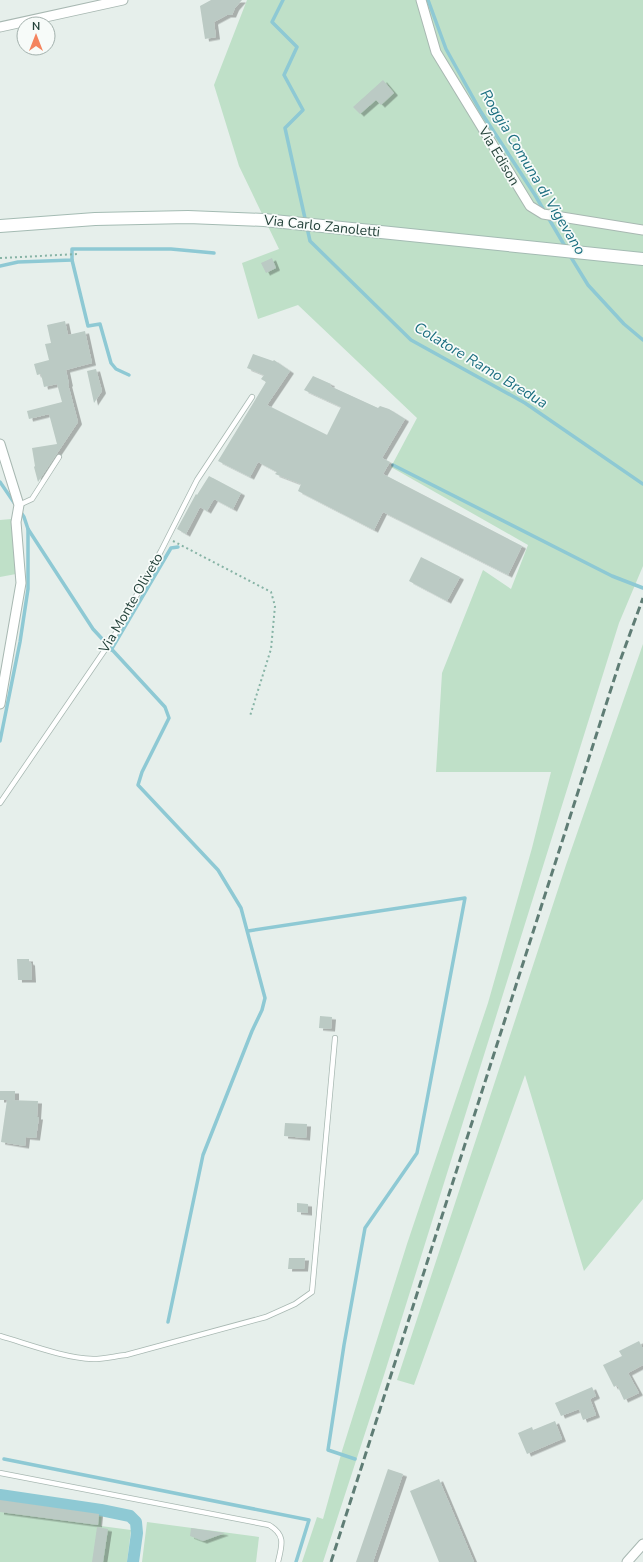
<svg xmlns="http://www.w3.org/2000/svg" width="643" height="1562" viewBox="0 0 643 1562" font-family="'Nunito Sans',sans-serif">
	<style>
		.green { fill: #bfe0c8 }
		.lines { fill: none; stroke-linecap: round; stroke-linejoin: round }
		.stream { stroke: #8ec9d4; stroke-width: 3.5 }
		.canal { stroke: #8ec9d4; stroke-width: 12 }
		.building { fill: #bbcac4; filter: url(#shadow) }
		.lane-casing { stroke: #a8b8b2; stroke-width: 6 }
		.street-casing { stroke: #a8b8b2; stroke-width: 11 }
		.secondary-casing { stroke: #a4bbb3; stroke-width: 14 }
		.path { stroke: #86b3a5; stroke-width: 2; stroke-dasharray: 2 3; stroke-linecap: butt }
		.lane { stroke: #fff; stroke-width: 4.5 }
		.street { stroke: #fff; stroke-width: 9 }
		.secondary { stroke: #fff; stroke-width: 12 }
		.rail { stroke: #5f7d75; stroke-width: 3; stroke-dasharray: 8 4; stroke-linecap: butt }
		.labels { text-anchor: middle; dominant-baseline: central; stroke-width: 3.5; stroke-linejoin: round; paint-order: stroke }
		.street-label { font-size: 14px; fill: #24423a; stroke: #f7fbf9 }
		.water-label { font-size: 15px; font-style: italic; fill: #1c6f80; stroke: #f7fbf9 }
	</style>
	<defs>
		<filter id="shadow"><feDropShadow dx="4" dy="2.5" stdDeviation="0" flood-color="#0004"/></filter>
	</defs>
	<rect width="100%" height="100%" fill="#e6efeb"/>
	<g class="green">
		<path d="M247 0H643V566L619 623 384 1375 323 1562H302L317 1517 323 1519 342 1451 407 1244 488 1003 532 848 551 772H436L442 673 483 570 511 589 528 545 391 467 417 418 298 305 258 319 242 263 279 249 239 166 214 85Z"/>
		<path d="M11 519 16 574 0 577V520Z"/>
		<path d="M643 644V1199L584 1271 525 1075 414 1385 397 1380 566 865Z"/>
		<path d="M0 1500 102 1513 101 1526 131 1530 127 1562H0Z"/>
		<path d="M147 1522 259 1537 256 1562H142Z"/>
	</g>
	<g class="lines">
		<g class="stream">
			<path d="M283 0 272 22 297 47 284 75 303 110 285 128 310 241 411 340 525 403 643 484"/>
			<path d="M428 0 446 49 481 112 535 195 566 248"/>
			<path d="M569 254 588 285 624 324 643 340"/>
			<path d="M72 260 88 326 100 324 111 363 116 369 129 375"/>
			<path d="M0 266 18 262 72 260V249H171L214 253"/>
			<path d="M393 465 612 576 643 588"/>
			<path d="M0 482 15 504"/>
			<path d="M28 529 93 629 165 707 169 718 142 772 138 785 218 870 241 908 265 998 262 1010 252 1031 203 1155 168 1322"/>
			<path d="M111 650 171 548 178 547"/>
			<path d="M0 741 20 642 28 589V529L24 517 20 511"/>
			<path d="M248 931 465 898 417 1153 365 1228 344 1345 328 1450 355 1459"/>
			<path d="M4 1459 309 1520 296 1562"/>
		</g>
		<path class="canal" d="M0 1495 101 1510 130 1516 136 1522 137 1533 133 1562"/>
	</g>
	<g class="building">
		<path d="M211 0H242L235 8 232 15H227L214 22 216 37 205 39 200 6Z"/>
		<path d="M383 80 394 93 381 105 376 100 360 114 353 107Z"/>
		<path d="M272 258 276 268 266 273 261 263Z"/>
		<path d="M65 321 68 335 85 331 92 363 66 370 69 384H68L78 422 38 482 34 467 35 466 32 448 57 444 49 414 29 419 27 411 62 402 57 384 44 387 41 374 37 375 34 364 49 360 45 344 51 343 47 325Z"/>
		<path d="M253 354 273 361 274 360 290 371 267 405 327 435 341 407 304 390 313 376 331 384 330 386 378 408 380 406 389 409 405 419 382 458 390 462 383 474 522 546 508 575 383 512 374 530 298 491 301 484 275 474 277 472 258 462 250 477 218 461 266 382 261 379 264 375 247 368Z"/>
		<path d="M96 369 102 391 94 403 87 371Z"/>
		<path d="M209 476 241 493 233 509 214 499 207 511 200 507 186 534 177 529 196 494 197 495Z"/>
		<path d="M421 557 460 577 447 601 409 581Z"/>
		<path d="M17 959H29V962L31 963 32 980H18Z"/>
		<path d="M320 1016 332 1017 331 1029 319 1028Z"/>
		<rect x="0" y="1091" width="15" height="9"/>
		<path d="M7 1100 38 1101 37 1117H39L36 1138 26 1137 25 1146 1 1142Z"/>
		<path d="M285 1123 307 1124 306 1138 284 1136Z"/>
		<path d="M297 1203 308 1204V1213L297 1212Z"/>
		<path d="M289 1258H305L304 1269H288Z"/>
		<path d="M639 1341 643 1349V1365L628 1373 639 1393 624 1400 617 1385 614 1387 603 1365 622 1356 619 1351Z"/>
		<path d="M592 1387 596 1396 590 1399 596 1415 583 1420 579 1409 561 1416 555 1403Z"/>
		<path d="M555 1421 562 1439 527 1454 518 1433 532 1427 533 1430Z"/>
		<path d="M388 1469 403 1474 373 1562H356Z"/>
		<path d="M439 1479 474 1562H439L410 1491Z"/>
		<path d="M0 1500 99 1514 98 1525 0 1512Z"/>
		<path d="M97 1527 108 1529 103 1562H92Z"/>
		<path d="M191 1528 225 1533 203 1541 190 1536Z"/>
	</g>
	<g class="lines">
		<g class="lane-casing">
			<g id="lane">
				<path d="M19 505 32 499 59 457"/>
				<path d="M0 803 113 638 161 551 197 480 252 397"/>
				<path d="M0 1336C28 1344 64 1358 93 1359 104 1359 116 1356 126 1355L266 1317 295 1304 312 1292 335 1038"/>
				<path d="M0 1473 269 1525C286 1535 282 1545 278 1562"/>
			</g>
		</g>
		<g class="street-casing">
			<g id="street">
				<path d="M421 0 436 52 530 206 543 214 643 230"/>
				<path d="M0 27 123 0"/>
				<path d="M0 444 19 505 16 522 21 583 0 704"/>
				<path d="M627 1562 643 1544"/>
			</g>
		</g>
		<g class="secondary-casing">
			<path id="secondary" d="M0 226 95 219 188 217 264 220 643 259"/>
		</g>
		<g class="path">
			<path d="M0 258 79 254"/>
			<path d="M173 541 271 592 275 606 271 649 250 716"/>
		</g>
		<use href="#lane" class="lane"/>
		<use href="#street" class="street"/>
		<use href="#secondary" class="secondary"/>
		<path class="rail" d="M331 1562 620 661 643 598"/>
	</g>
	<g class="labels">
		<g class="street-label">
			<text transform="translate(499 156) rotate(59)">Via Edison</text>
			<text transform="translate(322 226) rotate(6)">Via Carlo Zanoletti</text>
			<text transform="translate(131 603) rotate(-60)">Via Monte Oliveto</text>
		</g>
		<g class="water-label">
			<text transform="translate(533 172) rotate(59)">Roggia Comuna di Vigevano</text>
			<text transform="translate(481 365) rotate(31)">Colatore Ramo Bredua</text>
		</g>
	</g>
	<g transform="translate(36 36)"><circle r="19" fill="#f7fbf9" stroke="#a3b1ad"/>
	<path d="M0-3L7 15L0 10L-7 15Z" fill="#f4845f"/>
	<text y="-6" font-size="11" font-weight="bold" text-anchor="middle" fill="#24423a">N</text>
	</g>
</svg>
